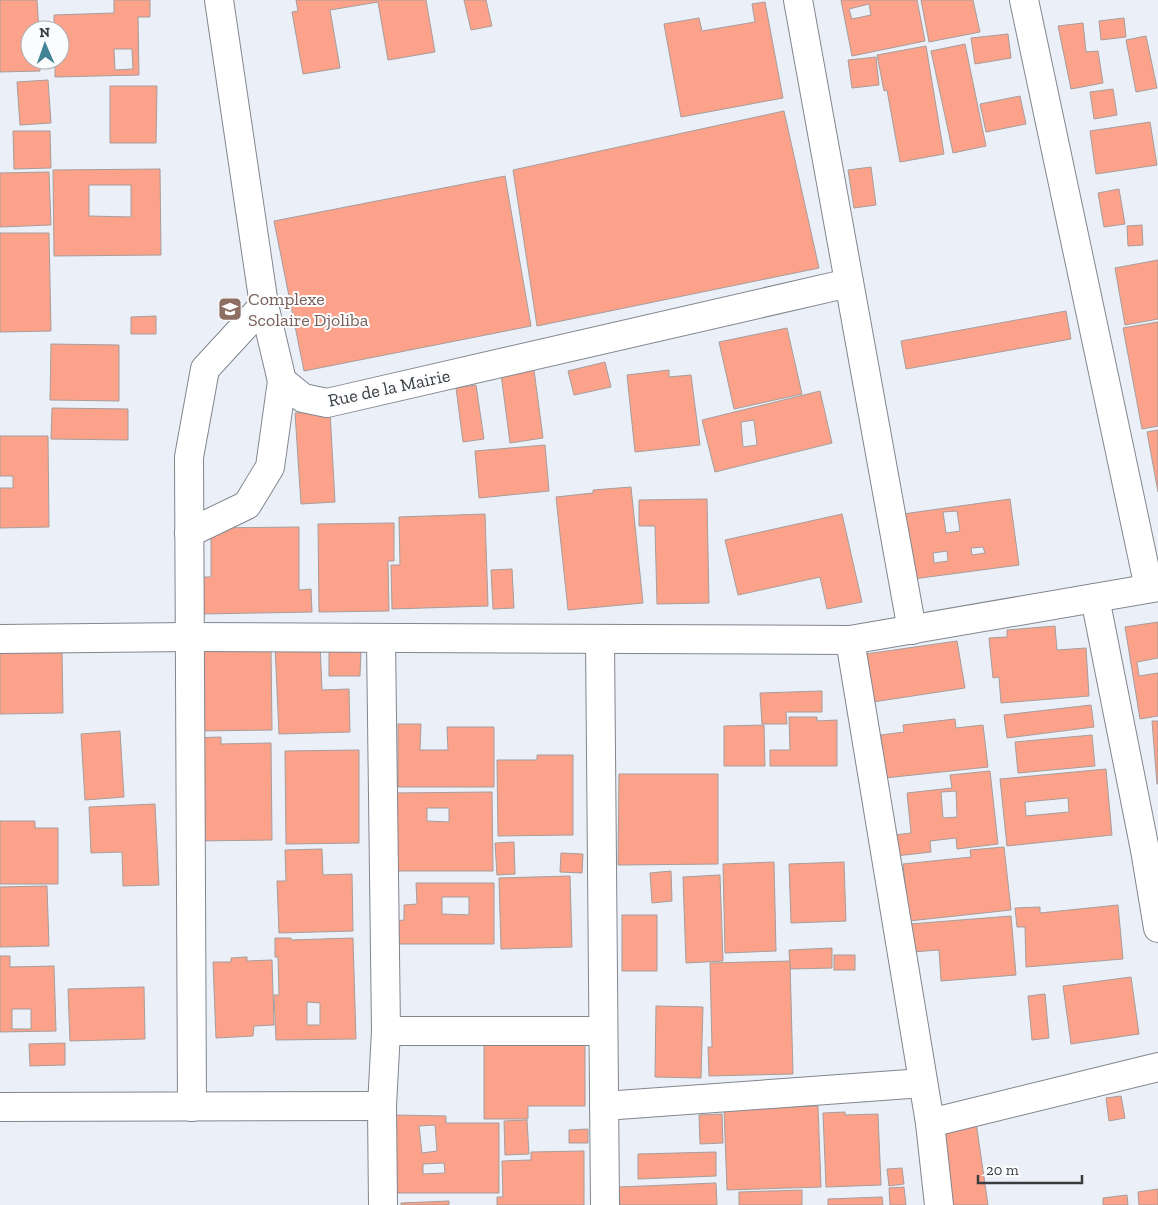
<svg xmlns="http://www.w3.org/2000/svg" width="1158" height="1205" viewBox="0 0 1158 1205" font-family="'Zilla Slab',serif">
	<style>
		.building { fill: #fca28a; stroke: #a79d9a; fill-rule: evenodd }
		.lines { fill: none; stroke-linecap: round; stroke-linejoin: round }
		.minor-casing { stroke: #82868e; stroke-width: 30 }
		.minor { stroke: #fff; stroke-width: 28 }
		.labels { text-anchor: middle; dominant-baseline: central; stroke-width: 4; stroke-linejoin: round; paint-order: stroke }
		.education-label { font-size: 18px; fill: #785e54; stroke: #fbfcfe; text-anchor: start }
		.street-label { font-size: 18px; fill: #393b3e; stroke: #fbfcfe }
	</style>
	<rect width="100%" height="100%" fill="#eaeff8"/>
	<g class="building">
		<path d="M0 0H37L39 30H30V60H40V71L0 72Z"/>
		<path d="M114 0H150V17H138L139 75 55 77V60H60V30H54V15L114 13ZM114 49H132L133 69 115 70Z"/>
		<path d="M296 0H426L435 52 388 60 378 2 330 10 340 68 303 74 292 12 298 11Z"/>
		<path d="M464 0H486L492 26 471 30Z"/>
		<path d="M841 0H917L925 41 852 56ZM869 4 871 15 852 19 849 9Z"/>
		<path d="M921 0H973L980 32 929 42Z"/>
		<path d="M765 2 783 98 681 117 664 24 699 18 702 31 755 22 752 4Z"/>
		<path d="M1124 18 1126 37 1101 40 1099 21Z"/>
		<path d="M1083 23 1086 52 1098 51 1103 83 1071 89 1058 26Z"/>
		<path d="M1008 34 1011 58 975 64 971 38Z"/>
		<path d="M1146 36 1157 88 1136 92 1126 40Z"/>
		<path d="M965 44 986 146 953 153 931 51Z"/>
		<path d="M926 46 944 154 900 162 887 90 884 91 877 55Z"/>
		<path d="M876 57 879 85 852 88 848 60Z"/>
		<path d="M48 80 51 123 20 125 17 82Z"/>
		<path d="M110 86H157L156 143H110Z"/>
		<path d="M1113 89 1117 115 1094 119 1090 92Z"/>
		<path d="M1020 96 1026 124 986 132 980 104Z"/>
		<path d="M784 111 819 268 537 326 513 170Z"/>
		<path d="M1150 122 1157 165 1096 174 1090 131Z"/>
		<path d="M13 131H50L51 168 14 169Z"/>
		<path d="M871 167 876 205 854 208 848 170Z"/>
		<path d="M160 169 161 255 54 256 53 170ZM89 185H131V217L89 216Z"/>
		<path d="M49 172 51 225 0 227V173Z"/>
		<path d="M505 176 531 326 304 371 274 221Z"/>
		<path d="M1119 189 1125 224 1104 227 1098 193Z"/>
		<path d="M1142 225 1143 245 1128 246 1127 226Z"/>
		<path d="M0 233H49L51 331 0 332Z"/>
		<path d="M1158 260V319L1125 325 1115 268Z"/>
		<path d="M1066 311 1071 339 906 369 901 341Z"/>
		<path d="M156 316V334H131V317Z"/>
		<path d="M1158 322V426L1142 429 1123 328Z"/>
		<path d="M787 328 802 394 734 409 719 342Z"/>
		<path d="M51 344 119 345V401L50 400Z"/>
		<path d="M605 362 611 387 574 395 568 371Z"/>
		<path d="M534 370 543 438 510 443 501 374Z"/>
		<path d="M669 370V377L691 375 700 445 635 452 627 375Z"/>
		<path d="M476 385 484 439 463 442 456 388Z"/>
		<path d="M820 391 832 443 715 472 702 420ZM754 420 757 445 743 447 741 422Z"/>
		<path d="M52 408 128 409V440L51 439Z"/>
		<path d="M330 411 335 502 301 504 295 413Z"/>
		<path d="M1158 430V492L1147 432Z"/>
		<path d="M0 436H48L49 527 0 528V488H13V476H0Z"/>
		<path d="M545 445 549 491 479 498 475 451Z"/>
		<path d="M631 487 643 603 568 610 556 497 593 493V490Z"/>
		<path d="M707 499 709 603 657 604 655 526H639V500Z"/>
		<path d="M1010 499 1019 565 913 579 903 514ZM957 511 960 531 946 533 943 512ZM983 547 985 553 972 555 971 548ZM947 551 948 561 934 563 933 553Z"/>
		<path d="M485 514 488 606 392 609 391 565H400L399 517Z"/>
		<path d="M842 514 862 602 827 609 820 577 738 595 725 540Z"/>
		<path d="M394 523V561H388L389 611 319 612 318 524Z"/>
		<path d="M299 527V590L311 589 312 612 201 614 200 577H211V528Z"/>
		<path d="M512 569 514 608 493 609 491 570Z"/>
		<path d="M1158 622V658L1137 662 1139 676 1158 673V716L1140 719 1125 627Z"/>
		<path d="M1055 626 1057 650 1086 648 1089 696 1001 703 999 677 993 678 989 638 1007 637V630Z"/>
		<path d="M957 641 965 688 873 702 866 654Z"/>
		<path d="M320 643 322 690 349 689 350 732 279 734 275 645Z"/>
		<path d="M329 649H361L360 676H329Z"/>
		<path d="M62 650 63 713 0 714V651Z"/>
		<path d="M197 651H271L272 730 198 731Z"/>
		<path d="M822 691V712H786L787 724H762L760 693Z"/>
		<path d="M1091 705 1094 727 1007 738 1004 715Z"/>
		<path d="M789 717H817V721L837 720V766H770V750H790Z"/>
		<path d="M955 719 956 728 983 725 988 767 885 778 881 735 904 732 903 725Z"/>
		<path d="M1152 721H1158V784H1157Z"/>
		<path d="M398 724H421L420 750H448L447 727H494V787H398Z"/>
		<path d="M764 725 765 766H724V726Z"/>
		<path d="M120 731 124 797 85 800 81 734Z"/>
		<path d="M1092 735 1095 766 1018 773 1015 742Z"/>
		<path d="M221 737V744L271 743 272 840 193 841 192 738Z"/>
		<path d="M359 750V843L286 844 285 751Z"/>
		<path d="M537 755H573V835L498 836 497 760H537Z"/>
		<path d="M1106 769 1112 835 1007 846 1000 779ZM1068 798 1069 812 1026 816 1025 802Z"/>
		<path d="M990 771 998 844 957 849 956 838 930 841 931 852 896 856 894 835 911 833 907 793 952 788 950 775ZM956 791 957 817 943 818 941 792Z"/>
		<path d="M619 774H718V864L618 865Z"/>
		<path d="M492 792 493 871H392V793ZM427 808H449V822L427 821Z"/>
		<path d="M155 804 159 885 123 886 122 852 91 853 89 807Z"/>
		<path d="M0 821H35V828H58V884H0Z"/>
		<path d="M514 842 515 874 497 875 495 843Z"/>
		<path d="M1004 847 1011 910 909 921 903 864 971 857 970 850Z"/>
		<path d="M322 849 323 875 352 874 353 931 279 933 277 881H286L285 850Z"/>
		<path d="M561 853 583 854 582 873 560 872Z"/>
		<path d="M774 862 776 951 725 953 723 864Z"/>
		<path d="M844 862 846 921 791 923 789 864Z"/>
		<path d="M671 871 672 901 652 903 650 873Z"/>
		<path d="M720 875 723 961 686 963 683 877Z"/>
		<path d="M570 876 572 947 501 949 499 878Z"/>
		<path d="M416 883H494V944H395V921L404 920V905L417 904ZM442 897H469V915L442 914Z"/>
		<path d="M47 886 49 946 0 947V887Z"/>
		<path d="M1118 905 1123 959 1026 967 1025 927H1017L1015 908 1040 907V913Z"/>
		<rect x="622" y="915" width="35" height="56"/>
		<path d="M1011 916 1016 975 941 981 939 950 912 952 910 924Z"/>
		<path d="M275 938H291V940L353 938 356 1039 276 1040 274 995H279L278 957H275ZM307 1002 320 1003V1025H307Z"/>
		<path d="M832 948V968L790 969 789 950Z"/>
		<rect x="834" y="955" width="21" height="15"/>
		<path d="M0 956H10V967L54 966 56 1031 0 1032ZM12 1009H31V1029H12Z"/>
		<path d="M247 957V961L272 960 274 1025 254 1026 253 1036 216 1038 213 962H231V958Z"/>
		<path d="M790 961 793 1074 709 1076 708 1047H712L710 963Z"/>
		<path d="M1131 977 1139 1034 1071 1044 1063 986Z"/>
		<path d="M144 987 145 1039 70 1041 68 989Z"/>
		<path d="M1045 994 1049 1038 1032 1040 1028 996Z"/>
		<path d="M656 1006 703 1007 701 1078 655 1077Z"/>
		<path d="M65 1043V1065L30 1066 29 1044Z"/>
		<path d="M484 1044H585V1106H528V1119H484Z"/>
		<path d="M1121 1096 1125 1118 1109 1121 1106 1098Z"/>
		<path d="M818 1106 821 1187 727 1190 724 1109Z"/>
		<path d="M845 1112V1115L878 1114 881 1185 826 1187 823 1113Z"/>
		<path d="M722 1114 723 1143 700 1144 699 1115Z"/>
		<path d="M395 1115 446 1116V1123H499V1193H394ZM435 1125 437 1151 422 1153 419 1126ZM444 1163 445 1173 423 1174V1164Z"/>
		<path d="M527 1120 529 1154 505 1155 504 1121Z"/>
		<path d="M976 1122 988 1205H947L937 1128Z"/>
		<path d="M588 1129V1143H569V1130Z"/>
		<path d="M584 1151V1205H497V1197H503L502 1161 531 1160V1152Z"/>
		<path d="M716 1152V1176L638 1179V1154Z"/>
		<path d="M902 1168 904 1184 889 1186 887 1169Z"/>
		<path d="M716 1183 717 1205H620L619 1187Z"/>
		<path d="M904 1187 906 1205H890L889 1188Z"/>
		<path d="M1158 1189V1205H1139L1138 1192Z"/>
		<path d="M802 1190V1205H739V1192Z"/>
		<path d="M1127 1195 1128 1205H1103V1198Z"/>
		<path d="M882 1197 883 1205H828V1199Z"/>
		<path d="M449 1201V1205H401V1203Z"/>
	</g>
	<g class="lines">
		<g class="minor-casing">
			<g id="minor">
				<path d="M219 0 264 305 282 381 303 398 327 403 849 283"/>
				<path d="M798 0 912 630"/>
				<path d="M1024 0 1149 588"/>
				<path d="M189 533 247 505 270 467 282 381"/>
				<path d="M1095 598 1145 850 1158 928"/>
				<path d="M0 639 189 637 850 640 1158 587"/>
				<path d="M381 639 386 1031 382 1106 383 1205"/>
				<path d="M600 640 605 1205"/>
				<path d="M850 640 930 1123 939 1205"/>
				<path d="M386 1031H603"/>
				<path d="M604 1106 923 1083"/>
				<path d="M0 1107 382 1106"/>
				<path d="M192 1107 189 457 205 369 264 305"/>
				<path d="M930 1123 1158 1067"/>
			</g>
		</g>
		<use href="#minor" class="minor"/>
	</g>
	<defs>
		<g id="school-square" transform="scale(1.25)"><rect x="-9" y="-9" width="18" height="18" rx="4" fill="#8d6e63" stroke="#fbfcfe"/><path d="M0-5L7-2L0 1L-7-2ZM-4 1L0 2.5L4 1V4Q0 6-4 4Z" fill="#fff"/></g>
	</defs>
	<g fill-rule="evenodd">
		<use href="#school-square" x="230" y="309"/>
	</g>
	<g class="labels">
		<g class="education-label">
			<text x="248" y="299">Complexe<tspan x="248" dy="21">Scolaire Djoliba</tspan></text>
		</g>
		<g class="street-label">
			<text transform="translate(389 388) rotate(-12)">Rue de la Mairie</text>
		</g>
	</g>
	<g transform="translate(45 45) rotate(358)"><circle r="24" fill="#fbfcfe" stroke="#adafb1"/>
	<path d="M0-4L9 19L0 12L-9 19Z" fill="#418294"/>
	<text y="-8" font-size="14" font-weight="bold" text-anchor="middle" fill="#393b3e">N</text>
	</g>
	<path d="M978 1175v8h104v-8" fill="none" stroke="#393b3e" stroke-width="2.5"/>
	<text x="986" y="1175" font-size="15" fill="#393b3e" stroke="#fbfcfe" stroke-width="4" paint-order="stroke">20 m</text>
</svg>
